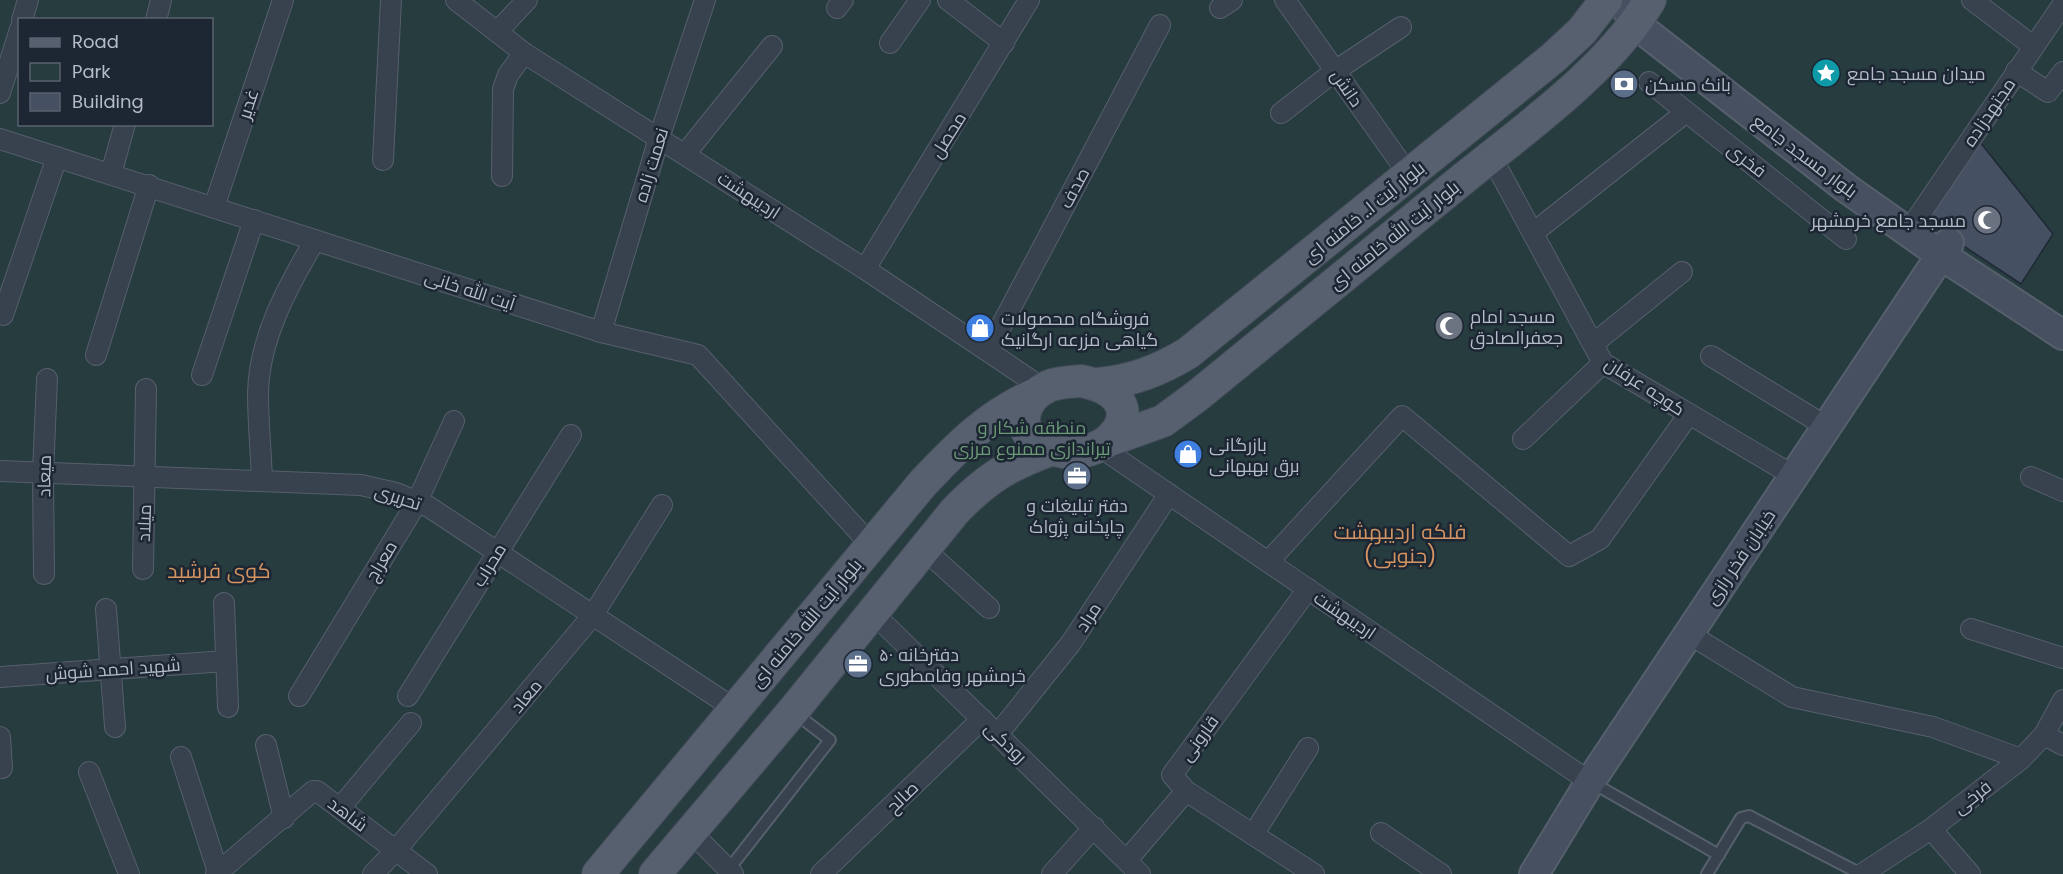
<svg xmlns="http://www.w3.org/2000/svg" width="2063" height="874" viewBox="0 0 2063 874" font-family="Poppins,Cairo,sans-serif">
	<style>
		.green { fill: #263c3f; fill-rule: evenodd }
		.building { fill: #455162; stroke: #1f2835; stroke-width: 1.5 }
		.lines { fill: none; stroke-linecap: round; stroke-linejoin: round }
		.service-casing { stroke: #565f6c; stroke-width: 14 }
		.minor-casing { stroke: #565f6c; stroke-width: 22 }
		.secondary-casing { stroke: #565f6c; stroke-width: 32 }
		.primary-casing { stroke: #414a57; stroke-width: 34 }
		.service { stroke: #38414e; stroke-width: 10 }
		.minor { stroke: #38414e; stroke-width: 20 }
		.secondary { stroke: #465061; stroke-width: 28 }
		.primary { stroke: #56606e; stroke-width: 32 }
		.labels { text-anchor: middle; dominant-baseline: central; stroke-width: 5; stroke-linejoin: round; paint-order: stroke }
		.poi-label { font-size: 18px; fill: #b4bcc9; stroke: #1d2633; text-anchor: start }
		.street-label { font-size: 18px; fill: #b4bcc9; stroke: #1d2633 }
		.park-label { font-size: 18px; fill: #6b9a76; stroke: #1d2633 }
		.quarter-label { font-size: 21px; fill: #d59563; stroke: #1d2633 }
	</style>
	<rect width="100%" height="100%" fill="#242f3e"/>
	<path class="green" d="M0 0H2063V874H0ZM20 20H212V124H20Z"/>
	<path class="building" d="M1980 142 2053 234 2021 284 1935 227 1931 213Z"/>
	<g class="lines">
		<g class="service-casing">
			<g id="service">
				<path d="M1591 782 1719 855"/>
				<path d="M729 869 830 740 795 713"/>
				<path d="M1707 874 1741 818 1749 816 1861 874"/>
			</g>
		</g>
		<g class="minor-casing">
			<g id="minor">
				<path d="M456 0 524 53 865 269 1044 389"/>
				<path d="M948 0 1004 43"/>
				<path d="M1285 0 1409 175"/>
				<path d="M1972 0 2033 46"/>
				<path d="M837 8 843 0"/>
				<path d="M1220 8 1232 0"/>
				<path d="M22 20 28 0"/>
				<path d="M156 20 161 0"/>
				<path d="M497 32 527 0"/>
				<path d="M890 43 920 0"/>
				<path d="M2016 71 2048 92 2063 72"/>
				<path d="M1649 82 1846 239"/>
				<path d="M0 93 20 29"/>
				<path d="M1281 113 1335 71 1401 27"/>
				<path d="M0 139 601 332 698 355 871 545"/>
				<path d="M685 154 772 46"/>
				<path d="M1491 156 1603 363 1794 476"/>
				<path d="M383 160 391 0"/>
				<path d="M111 174 125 124"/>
				<path d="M502 176 503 89 508 75 524 53"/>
				<path d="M214 207 283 0"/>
				<path d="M1916 220 2063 4"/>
				<path d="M1533 233 1685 113"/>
				<path d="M865 269 1029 0"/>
				<path d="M3 315 57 157"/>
				<path d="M601 332 659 138 705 0"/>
				<path d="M1593 344 1682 272"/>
				<path d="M988 351 1160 25"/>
				<path d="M96 355 149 185"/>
				<path d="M1711 356 1827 427"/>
				<path d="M202 375 254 220"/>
				<path d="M1523 439 1603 363"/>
				<path d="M1100 447 1590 782"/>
				<path d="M0 471 361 485 396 493 429 507 735 709"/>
				<path d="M2031 477 2063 491"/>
				<path d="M262 480C261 452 258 422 258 393 259 338 288 286 315 240"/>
				<path d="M924 549 989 608"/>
				<path d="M1268 562 1402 416 1569 556 1600 539 1689 414"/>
				<path d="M143 569 146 389"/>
				<path d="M44 574 43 473 47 379"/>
				<path d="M1308 589 1172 775 1186 791 1314 874"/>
				<path d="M224 603 228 707"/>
				<path d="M106 609 115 727"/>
				<path d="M872 612 1140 874"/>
				<path d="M1971 629 2063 658"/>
				<path d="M1689 634 1792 697 1933 727 2021 759"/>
				<path d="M0 677 226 661"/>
				<path d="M299 696 417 502 454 421"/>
				<path d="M408 696 571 435"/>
				<path d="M998 734 1071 643 1169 494"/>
				<path d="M2044 735 2063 745"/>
				<path d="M0 737 2 768"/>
				<path d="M266 745 284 818"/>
				<path d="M181 757 218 872"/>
				<path d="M89 772 129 874"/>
				<path d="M340 808 411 723"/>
				<path d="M1931 829 1970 874"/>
				<path d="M691 832 733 874"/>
				<path d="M1381 833 1441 874"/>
				<path d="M1253 835 1308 748"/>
				<path d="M1127 860 1186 791"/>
				<path d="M216 874 313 791H317L427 874"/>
				<path d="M373 874 396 850 593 615 662 505"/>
				<path d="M821 874 982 719"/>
				<path d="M1052 874 1094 827"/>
				<path d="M1862 874 1931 829 2021 759 2044 735 2063 700"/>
			</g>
		</g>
		<g class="secondary-casing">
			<g id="secondary">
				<path d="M1622 0 1634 23 1846 188 1941 255 2063 335"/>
				<path d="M1534 874 1590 782 1949 243"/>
			</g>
		</g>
		<g class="primary-casing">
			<g id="primary">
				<path d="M1081 381C1167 398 1103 477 1042 445 1013 431 1022 397 1049 386 1059 382 1070 382 1081 381Z"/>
				<path d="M1097 384C1132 381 1158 371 1188 353L1553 58 1582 31 1606 0"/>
				<path d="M1113 439 1163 421 1197 396C1286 323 1375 251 1464 178 1526 128 1609 69 1650 0"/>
				<path d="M598 874 923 483C957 447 988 415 1034 395"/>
				<path d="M655 874 793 711 955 511C987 478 1007 466 1050 450"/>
			</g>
		</g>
		<use href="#service" class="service"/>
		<use href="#minor" class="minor"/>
		<use href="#secondary" class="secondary"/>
		<use href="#primary" class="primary"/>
	</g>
	<defs>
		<g id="sight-disc" transform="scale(1.5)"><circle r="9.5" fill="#0f9aa8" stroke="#1d2633"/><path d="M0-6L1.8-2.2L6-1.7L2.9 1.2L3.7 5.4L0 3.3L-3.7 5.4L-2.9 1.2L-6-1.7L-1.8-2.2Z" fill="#fff"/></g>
		<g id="bank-disc" transform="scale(1.5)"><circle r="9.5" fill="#5c6f8a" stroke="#1d2633"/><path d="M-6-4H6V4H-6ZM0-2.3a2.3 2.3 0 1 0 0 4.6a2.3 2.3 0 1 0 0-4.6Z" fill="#fff"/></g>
		<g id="mosque-disc" transform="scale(1.5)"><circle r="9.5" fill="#6b7280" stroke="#1d2633"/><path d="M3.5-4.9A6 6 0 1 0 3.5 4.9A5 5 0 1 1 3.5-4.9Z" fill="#fff"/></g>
		<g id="shop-disc" transform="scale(1.5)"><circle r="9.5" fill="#3f7fe0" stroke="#1d2633"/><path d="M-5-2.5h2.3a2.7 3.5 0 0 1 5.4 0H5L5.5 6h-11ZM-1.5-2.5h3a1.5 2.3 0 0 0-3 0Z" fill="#fff"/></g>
		<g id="office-disc" transform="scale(1.5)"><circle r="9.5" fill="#5c6f8a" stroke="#1d2633"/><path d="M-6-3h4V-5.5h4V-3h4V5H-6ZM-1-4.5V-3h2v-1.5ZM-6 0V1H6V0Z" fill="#fff"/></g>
	</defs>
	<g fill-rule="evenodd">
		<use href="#sight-disc" x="1826" y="73"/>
		<use href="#bank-disc" x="1624" y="84"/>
		<use href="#mosque-disc" x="1987" y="220"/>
		<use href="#mosque-disc" x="1449" y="326"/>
		<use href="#shop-disc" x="980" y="328"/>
		<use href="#shop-disc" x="1188" y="454"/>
		<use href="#office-disc" x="1077" y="476"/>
		<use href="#office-disc" x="858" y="664"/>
	</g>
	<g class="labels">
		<g class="poi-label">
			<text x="1847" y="73">میدان مسجد جامع</text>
			<text x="1645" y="84">بانک مسکن</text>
			<text x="1966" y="220" text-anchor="end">مسجد جامع خرمشهر</text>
			<text x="1470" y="316">مسجد امام<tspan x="1470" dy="21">جعفرالصادق</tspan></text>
			<text x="1001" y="318">فروشگاه محصولات<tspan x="1001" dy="21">گیاهی مزرعه ارگانیک</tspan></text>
			<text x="1209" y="444">بازرگانی<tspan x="1209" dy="21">برق بهبهانی</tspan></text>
			<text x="1077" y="505" text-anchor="middle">دفتر تبلیغات و<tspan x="1077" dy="21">چاپخانه پژواک</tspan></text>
			<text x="879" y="654">دفترخانه ۵۰<tspan x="879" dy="21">خرمشهر وفامطوری</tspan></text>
		</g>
		<g class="street-label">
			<text transform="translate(1347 88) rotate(55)">دانش</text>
			<text transform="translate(248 104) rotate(-72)">غدیر</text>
			<text transform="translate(1989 112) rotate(-56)">مجتهدزاده</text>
			<text transform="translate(948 135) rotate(-58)">محصل</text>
			<text transform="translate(1805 156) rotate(37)">بلوار مسجد جامع</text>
			<text transform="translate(1747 160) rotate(38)">فخری</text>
			<text transform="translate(651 165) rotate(-73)">نعمت زاده</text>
			<text transform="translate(1074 188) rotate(-62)">صدف</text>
			<text transform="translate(749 195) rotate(33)">اردیبهشت</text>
			<text transform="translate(1364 212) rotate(-39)">بلوار آیت ا.. خامنه ای</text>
			<text transform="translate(1394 235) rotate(-39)">بلوار آیت الله خامنه ای</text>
			<text transform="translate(470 290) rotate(18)">آیت الله خانی</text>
			<text transform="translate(1645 386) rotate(33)">کوچه عرفان</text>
			<text transform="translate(44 476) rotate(-89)">میعاد</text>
			<text transform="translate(398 497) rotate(18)">تحریری</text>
			<text transform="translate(144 523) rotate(-88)">میلاد</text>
			<text transform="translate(1740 557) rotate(-56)">خیابان فخر رازی</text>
			<text transform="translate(381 561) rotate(-59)">معراج</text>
			<text transform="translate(489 565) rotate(-58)">محراب</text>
			<text transform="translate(1345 615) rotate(34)">اردیبهشت</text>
			<text transform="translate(1088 617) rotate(-57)">مراد</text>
			<text transform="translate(806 623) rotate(-50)">بلوار آیت الله خامنه ای</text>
			<text transform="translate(113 669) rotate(-4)">شهید احمد شوش</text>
			<text transform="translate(526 696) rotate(-50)">معاد</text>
			<text transform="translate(1199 738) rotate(-54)">قارونی</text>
			<text transform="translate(1006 742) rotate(44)">رودکی</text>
			<text transform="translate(902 797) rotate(-44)">صالح</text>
			<text transform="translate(1972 797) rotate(-38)">فرخی</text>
			<text transform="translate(348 814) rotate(37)">شاهد</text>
		</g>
		<g class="park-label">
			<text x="1032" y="427">منطقه شکار و<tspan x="1032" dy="21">تیراندازی ممنوع مرزی</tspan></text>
		</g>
		<g class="quarter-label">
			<text x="1400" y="531">فلکه اردیبهشت<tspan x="1400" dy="24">(جنوبی)</tspan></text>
			<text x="219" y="570">کوی فرشید</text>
		</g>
	</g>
	<rect x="18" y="18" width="195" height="108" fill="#1d2633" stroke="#59626f" stroke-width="1.5"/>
	<rect x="30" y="38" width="30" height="9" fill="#56606e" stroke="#59626f" stroke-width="1.5"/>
	<text x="72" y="48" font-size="18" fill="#b4bcc9">Road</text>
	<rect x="30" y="63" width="30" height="18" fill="#263c3f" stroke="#59626f" stroke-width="1.5"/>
	<text x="72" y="78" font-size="18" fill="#b4bcc9">Park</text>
	<rect x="30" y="93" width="30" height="18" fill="#455162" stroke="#59626f" stroke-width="1.5"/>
	<text x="72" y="108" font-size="18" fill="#b4bcc9">Building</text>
</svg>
